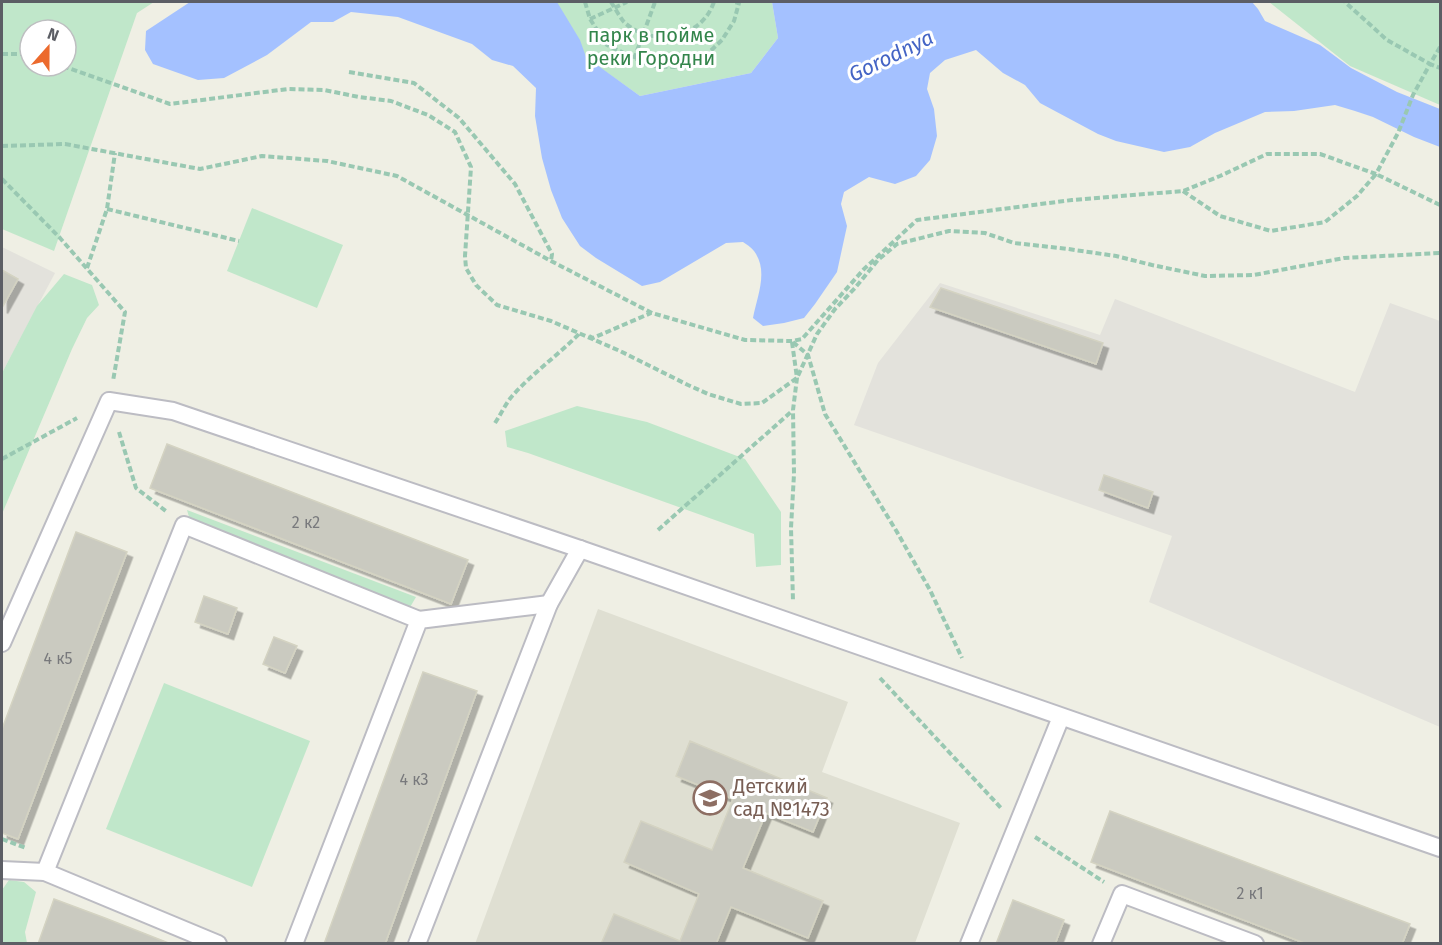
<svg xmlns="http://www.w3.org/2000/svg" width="1442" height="945" viewBox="0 0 1442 945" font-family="'Fira Sans',sans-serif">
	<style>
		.industrial { fill: #e3e2dc }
		.education { fill: #dfdfd2 }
		.green { fill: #c0e7ca; fill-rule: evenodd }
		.water { fill: #a4c1ff }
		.building { fill: #cacac0; stroke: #d4d3c2; stroke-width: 1.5; filter: url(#shadow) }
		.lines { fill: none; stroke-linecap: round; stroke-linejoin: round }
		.service-casing { stroke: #bcbcc3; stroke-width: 20 }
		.path { stroke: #99c8b2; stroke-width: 4; stroke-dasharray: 6 3; stroke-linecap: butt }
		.service { stroke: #fff; stroke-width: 16 }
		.labels { text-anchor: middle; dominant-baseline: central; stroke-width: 6; stroke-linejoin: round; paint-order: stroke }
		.number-label { font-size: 16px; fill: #78797c }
		.park-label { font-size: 20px; fill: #33854b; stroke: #fff }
		.education-label { font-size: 20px; fill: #785e54; stroke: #fff; text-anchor: start }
		.water-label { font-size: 21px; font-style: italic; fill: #4464c5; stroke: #fff }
	</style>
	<defs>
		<filter id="shadow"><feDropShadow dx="5.5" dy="5.5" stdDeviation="0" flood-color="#0004"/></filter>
	</defs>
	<rect width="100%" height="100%" fill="#efefe4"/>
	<g class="industrial">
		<path d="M2 247 55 273 2 373Z"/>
		<path d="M940 283 1100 335 1115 299 1355 392 1390 303 1440 321V727L1149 602 1172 536 854 425 878 363Z"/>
	</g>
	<path class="education" d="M598 609 848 702 822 772 960 823 915 943 475 944Z"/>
	<g class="green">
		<path d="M2 2H154L137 13 54 251 2 229ZM30 30H66V66H30Z"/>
		<path d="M550 2H772L778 38 751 73 640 96 585 57Z"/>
		<path d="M1269 2H1440V105L1350 66Z"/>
		<path d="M252 208 343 245 317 308 227 271Z"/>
		<path d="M64 274 92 285 99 305 87 318 72 349 2 514V373L37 306Z"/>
		<path d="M577 406 647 422 745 459 781 512V565L756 567 754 534 528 453 507 447 505 431Z"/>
		<path d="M187 510 416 597 409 609 202 523 189 517Z"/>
		<path d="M164 683 310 741 252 887 106 829Z"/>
		<path d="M9 880 24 882 36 892 25 932 27 943H2V890Z"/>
	</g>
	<path class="water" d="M190 2H557L580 40 586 57 640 96 751 73 778 38 772 2H1252L1258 9 1265 21 1320 45 1351 68 1397 92 1440 109V147L1414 137 1373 117 1355 111 1335 105 1294 111 1265 112 1215 133 1190 147 1164 152 1116 141 1098 134 1040 103 1025 85 1003 73 976 50 945 60 930 73 927 89 934 109 937 136 930 160 916 176 895 184 869 177 844 192 841 204 847 226 837 272 815 304 804 318 784 323 763 326 753 318C757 296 769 271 754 251 751 247 746 244 743 242L726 243 660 282 642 286 596 258 580 246 562 218 551 190 542 158 535 116 536 88 513 66 492 60 472 44 398 17 351 12 333 22H311L267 55 224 78 198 80 153 64 145 50 146 31Z"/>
	<g class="building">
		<path d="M2 270 18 279 2 308Z"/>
		<path d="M941 288 1103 343 1096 364 930 307Z"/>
		<path d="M167 444 468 560 451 604 150 488Z"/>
		<path d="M1104 475 1153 492 1148 508 1099 490Z"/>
		<path d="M76 532 127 552 18 839 2 833V729Z"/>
		<path d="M204 596 237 608 228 634 195 622Z"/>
		<path d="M274 637 297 646 285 673 263 664Z"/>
		<path d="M423 672 477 691 385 944H324Z"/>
		<path d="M690 741 827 798 813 832 766 813 743 868 823 901 808 938 731 907 716 944H601L614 914 680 941 699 894 624 862 641 821 712 850 733 799 676 776Z"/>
		<path d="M1110 811 1410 924 1402 944H1307L1091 862Z"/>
		<path d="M54 899 105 918 171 944H38Z"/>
		<path d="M1013 900 1064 920 1055 944H996Z"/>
	</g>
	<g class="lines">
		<g class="service-casing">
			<g id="service">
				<path d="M2 643 109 401 173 411 580 549 1440 848"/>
				<path d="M2 870 45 872 218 944"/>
				<path d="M45 872 184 525 419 620"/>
				<path d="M294 944 419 620 549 604"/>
				<path d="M417 944 549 604 580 549"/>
				<path d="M969 944 1061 717"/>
				<path d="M1101 944 1122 894 1255 944"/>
			</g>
		</g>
		<g class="path">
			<path d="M585 2 590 19 607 45 651 66 674 67 703 58 722 40 734 21 739 3 733 2"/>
			<path d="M611 2C615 8 619 16 624 22 646 43 685 42 705 18 709 14 712 7 714 2"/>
			<path d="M590 19 627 2"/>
			<path d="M1440 47 1430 64 1440 68"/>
			<path d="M2 54H30"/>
			<path d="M634 59 655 2"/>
			<path d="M63 66 170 104 288 89 324 90 359 97 391 101 428 115 455 132 471 167 465 256 466 268 476 285 497 305 551 321 620 351 688 385 708 394 741 404 762 403 797 378 817 334 835 309 855 288 878 260 897 244 949 231 985 233 1014 243 1068 249 1116 256 1152 265 1205 276 1254 275 1344 258 1440 253"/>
			<path d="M349 72 414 83 459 118 515 184 552 254 551 261"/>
			<path d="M2 146 65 144 200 169 262 156 327 161 397 176 551 261 652 313 745 340 792 341 802 339 864 269 917 220 1072 200 1183 191 1220 176 1267 154H1320L1376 174 1398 133 1413 95 1430 64 1387 40 1345 2"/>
			<path d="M2 179 60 238 125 312 113 381"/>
			<path d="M1183 191 1220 216 1271 231 1325 222 1357 196 1376 174 1440 205"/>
			<path d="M107 209 239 241"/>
			<path d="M87 268 107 209 115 153"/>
			<path d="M589 336 593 338 651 313"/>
			<path d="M792 342 797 378 793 410 794 474 791 528 793 601"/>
			<path d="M793 342 808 355 825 414 897 532 930 590 962 658"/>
			<path d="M495 423C501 414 506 403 513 395 533 373 558 355 579 334"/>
			<path d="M119 432 136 488 167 512"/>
			<path d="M2 459 77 418"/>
			<path d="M658 530 792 411"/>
			<path d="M880 678 1002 809"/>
			<path d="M1035 837 1104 882"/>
			<path d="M2 839 26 848"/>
		</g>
		<use href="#service" class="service"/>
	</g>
	<defs>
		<g id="school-ring" transform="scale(1.725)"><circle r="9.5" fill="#fff" stroke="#8d6e63" stroke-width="1.5"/><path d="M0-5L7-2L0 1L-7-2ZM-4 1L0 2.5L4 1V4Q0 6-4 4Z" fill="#8d6e63"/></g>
	</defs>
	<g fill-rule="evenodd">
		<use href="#school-ring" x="710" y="798"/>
	</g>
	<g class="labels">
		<g class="number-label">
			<text x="306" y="522">2 к2</text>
			<text x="58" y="658">4 к5</text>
			<text x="414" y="779">4 к3</text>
			<text x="1250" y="893">2 к1</text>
		</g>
		<g class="park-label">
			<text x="651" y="35">парк в пойме<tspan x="651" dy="23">реки Городни</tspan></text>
		</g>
		<g class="education-label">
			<text x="733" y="786">Детский<tspan x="733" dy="23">сад №1473</tspan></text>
		</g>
		<g class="water-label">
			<text transform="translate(891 56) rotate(-26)">Gorodnya</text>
		</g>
	</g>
	<rect width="1442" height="945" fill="none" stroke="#5c5e65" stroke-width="6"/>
	<g transform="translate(48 48) rotate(21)"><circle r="28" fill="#ffffff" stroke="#bebfc1" stroke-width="1.5"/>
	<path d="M0-4.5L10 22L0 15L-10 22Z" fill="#ec6a2d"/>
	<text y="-9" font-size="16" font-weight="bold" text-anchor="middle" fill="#5c5e65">N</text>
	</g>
</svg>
